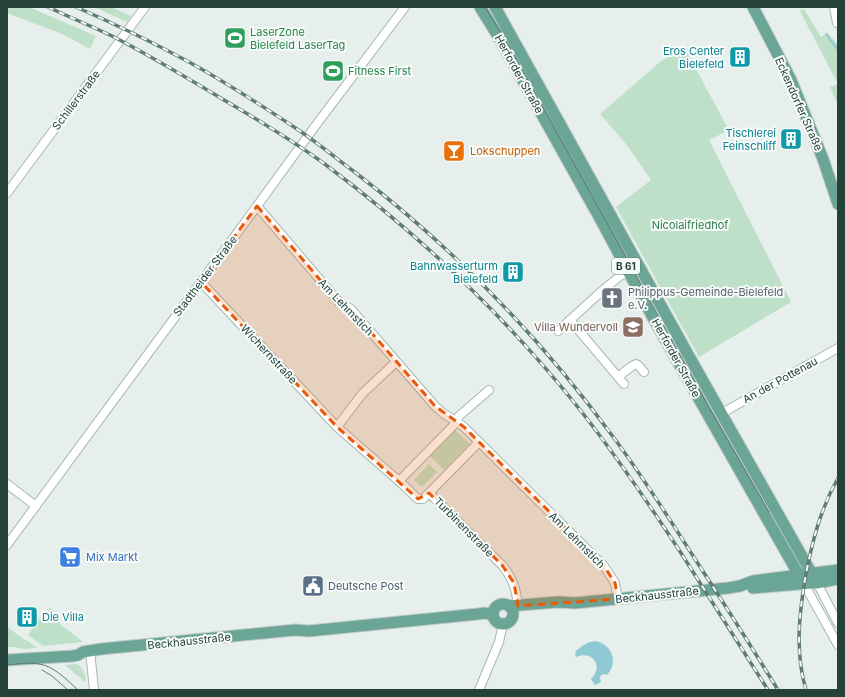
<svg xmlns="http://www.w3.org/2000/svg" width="845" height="697" viewBox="0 0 845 697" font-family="Inter,sans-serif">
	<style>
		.green { fill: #bfe0c8 }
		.water { fill: #8ec9d4 }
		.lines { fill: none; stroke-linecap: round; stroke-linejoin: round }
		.stream { stroke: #8ec9d4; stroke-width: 2 }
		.minor-casing { stroke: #a8b8b2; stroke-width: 10 }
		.major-casing { stroke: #c2cac8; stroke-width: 13 }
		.minor { stroke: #fff; stroke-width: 8 }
		.major { stroke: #6aa596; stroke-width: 11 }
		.tram { stroke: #5f7d75; stroke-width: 1 }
		.rail-casing { stroke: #5f7d75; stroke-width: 3.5 }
		.rail { stroke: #f7fbf9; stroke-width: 2; stroke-dasharray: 6; stroke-linecap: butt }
		.marked { fill: #e8590c; fill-opacity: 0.2; stroke: #e8590c; stroke-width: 3; stroke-dasharray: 8 5; stroke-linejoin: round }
		.labels { text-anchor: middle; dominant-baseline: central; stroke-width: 4; stroke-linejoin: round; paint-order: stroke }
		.shield { fill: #f7fbf9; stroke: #637a73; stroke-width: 1 }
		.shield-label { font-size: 10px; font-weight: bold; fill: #24423a }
		.leisure-label { font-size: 11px; fill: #27864d; stroke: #f7fbf9; text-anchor: start }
		.culture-label { font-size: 11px; fill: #0d838f; stroke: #f7fbf9; text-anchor: end }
		.street-label { font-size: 11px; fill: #24423a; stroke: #f7fbf9 }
		.food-label { font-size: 11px; fill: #c56008; stroke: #f7fbf9; text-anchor: start }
		.park-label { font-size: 11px; fill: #2d7a4b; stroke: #f7fbf9 }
		.worship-label { font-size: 11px; fill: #5b616d; stroke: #f7fbf9; text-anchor: start }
		.education-label { font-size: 11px; fill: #785e54; stroke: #f7fbf9; text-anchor: end }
		.shop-label { font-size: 11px; fill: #366cbe; stroke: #f7fbf9; text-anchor: start }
		.service-label { font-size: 11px; fill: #4e5e75; stroke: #f7fbf9; text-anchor: start }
	</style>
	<rect width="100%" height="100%" fill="#e6efeb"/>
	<g class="green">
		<path d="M7 7H29L96 36 90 49 62 34 7 13Z"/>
		<path d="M94 7H111L131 16 127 22Z"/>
		<path d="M804 9 821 37 828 33 838 45V105L830 87 838 84 800 11Z"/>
		<path d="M684 47 729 130 709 140 791 302 699 357 616 207 651 180 626 144 600 114 660 62Z"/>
		<path d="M455 430 470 444 444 470 430 456Z"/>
		<path d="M429 464 437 472 422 487 414 480Z"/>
		<path d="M50 608 59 614 60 624 83 642 43 646 28 635 43 614 44 615Z"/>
		<path d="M7 627 25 640 28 641 37 648 24 649 15 647H7Z"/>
		<path d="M76 664C83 666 85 674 86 681H84L65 665Z"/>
	</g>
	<path class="water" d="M596 641C612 645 619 662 607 675L605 674 601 675 600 678 601 682 595 685 591 679C604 667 593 650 576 657L575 655 576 653 575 652C581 646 587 642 596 641Z"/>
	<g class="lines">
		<path class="stream" d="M826 34 838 50"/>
		<g class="minor-casing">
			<g id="minor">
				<path d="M834 7 837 23"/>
				<path d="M7 193 145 7"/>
				<path d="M257 206 339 302 351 309 435 406 444 414 456 421 464 427 604 566 615 583 618 599"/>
				<path d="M201 282 337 427 399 481 418 499H423L429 493 502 565C513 579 516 588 518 606"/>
				<path d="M570 320 624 384"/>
				<path d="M558 331 603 290 620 276 628 271"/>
				<path d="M618 377 632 366 636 364 638 365 644 372"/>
				<path d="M722 413 838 348"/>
				<path d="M337 427 362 394 396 362"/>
				<path d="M399 481 453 426 459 416 489 390"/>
				<path d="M7 484 36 506"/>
				<path d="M429 493 479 442"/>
				<path d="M7 545 209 271 257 206 313 129 405 7"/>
				<path d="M817 583 838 623"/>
				<path d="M804 584 838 645"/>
				<path d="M90 651 94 690"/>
				<path d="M479 690 499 642 503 624"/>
			</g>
		</g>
		<g class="major-casing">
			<g id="major">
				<path d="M480 7 498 36 602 222 652 316 804 584"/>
				<path d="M495 7 690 358 817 583"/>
				<path d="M753 7 791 80 823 159 838 204"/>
				<path d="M753 588 823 582 838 579"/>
				<circle cx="503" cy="614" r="10"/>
				<path d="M509 606 558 602 575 603 728 588 740 586 753 581 838 570"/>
				<path d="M7 660 73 656 78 655 83 652 101 649 295 630 309 631 478 614 485 613 493 615"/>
			</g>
		</g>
		<use href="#minor" class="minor"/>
		<use href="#major" class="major"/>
		<g class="tram">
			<path d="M485 7 509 46 712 413 769 512"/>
			<path d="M7 665C17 664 28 662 39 664 54 666 67 680 78 690"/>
			<path d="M42 670 52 676 68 690"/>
		</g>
		<g class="rail-casing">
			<g id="rail">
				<path d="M48 7C69 17 91 26 112 36 149 55 184 76 219 97 255 118 292 140 326 165 421 236 507 318 581 411 617 457 649 504 681 553 710 598 739 644 768 690"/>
				<path d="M76 7C115 24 152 42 189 62 227 83 264 107 300 131 319 144 337 159 356 173 454 249 541 338 614 438 643 477 669 518 695 559 723 602 751 646 778 690"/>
				<path d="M806 690C795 653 799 616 805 579 812 542 820 510 838 478"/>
			</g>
		</g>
		<use href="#rail" class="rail"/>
	</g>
	<path class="marked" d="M257 206 339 302 351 309 435 406 464 427 604 566 615 583 618 599 518 606 514 583 502 565 429 493 418 499 337 427 201 282Z"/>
	<defs>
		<g id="stadium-square" transform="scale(1.15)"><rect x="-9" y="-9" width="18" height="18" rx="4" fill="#2e9e5b" stroke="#f7fbf9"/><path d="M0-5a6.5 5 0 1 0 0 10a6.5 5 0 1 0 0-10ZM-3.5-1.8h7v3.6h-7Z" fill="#fff"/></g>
		<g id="building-square" transform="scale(1.15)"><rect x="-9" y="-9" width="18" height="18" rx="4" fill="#0f9aa8" stroke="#f7fbf9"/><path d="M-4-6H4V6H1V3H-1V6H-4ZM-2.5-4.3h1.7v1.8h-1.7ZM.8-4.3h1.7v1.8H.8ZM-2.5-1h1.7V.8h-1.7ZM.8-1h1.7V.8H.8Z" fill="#fff"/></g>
		<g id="bar-square" transform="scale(1.15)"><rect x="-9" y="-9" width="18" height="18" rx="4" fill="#e8710a" stroke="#f7fbf9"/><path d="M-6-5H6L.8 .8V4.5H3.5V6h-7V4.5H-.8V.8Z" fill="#fff"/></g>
		<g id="church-square" transform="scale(1.15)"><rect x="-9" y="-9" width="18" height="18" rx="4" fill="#6b7280" stroke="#f7fbf9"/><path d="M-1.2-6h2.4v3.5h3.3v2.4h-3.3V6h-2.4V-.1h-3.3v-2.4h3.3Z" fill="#fff"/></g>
		<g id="school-square" transform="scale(1.15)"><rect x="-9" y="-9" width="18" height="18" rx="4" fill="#8d6e63" stroke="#f7fbf9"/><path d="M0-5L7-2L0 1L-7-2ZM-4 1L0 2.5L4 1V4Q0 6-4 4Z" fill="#fff"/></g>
		<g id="supermarket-square" transform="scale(1.15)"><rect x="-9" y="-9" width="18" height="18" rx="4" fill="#3f7fe0" stroke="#f7fbf9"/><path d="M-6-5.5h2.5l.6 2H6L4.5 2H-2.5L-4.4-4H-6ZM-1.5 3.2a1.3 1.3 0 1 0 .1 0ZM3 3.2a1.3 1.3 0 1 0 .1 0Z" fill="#fff"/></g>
		<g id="civic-square" transform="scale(1.15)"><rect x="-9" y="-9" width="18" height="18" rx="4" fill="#5c6f8a" stroke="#f7fbf9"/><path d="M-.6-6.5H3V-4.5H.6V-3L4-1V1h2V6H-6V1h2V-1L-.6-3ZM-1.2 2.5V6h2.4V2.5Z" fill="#fff"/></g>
	</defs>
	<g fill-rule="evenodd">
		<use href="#stadium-square" x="235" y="38"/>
		<use href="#building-square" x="740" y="57"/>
		<use href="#stadium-square" x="333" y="71"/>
		<use href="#building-square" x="791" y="139"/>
		<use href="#bar-square" x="454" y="151"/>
		<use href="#building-square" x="513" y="272"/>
		<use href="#church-square" x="612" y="298"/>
		<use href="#school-square" x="633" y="327"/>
		<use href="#supermarket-square" x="70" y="557"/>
		<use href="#civic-square" x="313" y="586"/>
		<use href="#building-square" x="27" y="617"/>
	</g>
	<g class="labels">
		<rect class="shield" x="612" y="258" width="28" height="16" rx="3"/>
		<g class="shield-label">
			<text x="626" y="266">B 61</text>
		</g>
		<g class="leisure-label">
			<text x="250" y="32">LaserZone<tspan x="250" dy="13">Bielefeld LaserTag</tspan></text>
			<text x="348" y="71">Fitness First</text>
		</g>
		<g class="culture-label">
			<text x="724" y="51">Eros Center<tspan x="724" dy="13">Bielefeld</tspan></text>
			<text x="776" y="133">Tischlerei<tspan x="776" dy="13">Feinschliff</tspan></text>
			<text x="498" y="266">Bahnwasserturm<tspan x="498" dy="13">Bielefeld</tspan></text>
			<text x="42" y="617" text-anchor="start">Die Villa</text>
		</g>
		<g class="street-label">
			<text transform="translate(519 74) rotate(61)">Herforder Straße</text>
			<text transform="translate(76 100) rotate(-53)">Schillerstraße</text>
			<text transform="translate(799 104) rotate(66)">Eckendorfer Straße</text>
			<text transform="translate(205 276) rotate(-53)">Stadtheider Straße</text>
			<text transform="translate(346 307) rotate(46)">Am Lehmstich</text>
			<text transform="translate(269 354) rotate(47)">Wichernstraße</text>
			<text transform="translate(676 358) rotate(61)">Herforder Straße</text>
			<text transform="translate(780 380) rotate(-29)">An der Pottenau</text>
			<text transform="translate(464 527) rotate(45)">Turbinenstraße</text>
			<text transform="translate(577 540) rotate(45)">Am Lehmstich</text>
			<text transform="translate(657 595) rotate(-6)">Beckhausstraße</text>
			<text transform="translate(189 641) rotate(-6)">Beckhausstraße</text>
		</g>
		<g class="food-label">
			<text x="470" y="151">Lokschuppen</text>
		</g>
		<g class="park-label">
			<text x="690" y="225">Nicolaifriedhof</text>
		</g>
		<g class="worship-label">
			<text x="628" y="292">Philippus-Gemeinde-Bielefeld<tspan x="628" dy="13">e.V.</tspan></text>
		</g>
		<g class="education-label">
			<text x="618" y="327">Villa Wundervoll</text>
		</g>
		<g class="shop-label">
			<text x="86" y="557">Mix Markt</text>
		</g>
		<g class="service-label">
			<text x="328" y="586">Deutsche Post</text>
		</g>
	</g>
	<rect width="845" height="697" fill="none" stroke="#24423a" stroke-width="16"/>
</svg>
